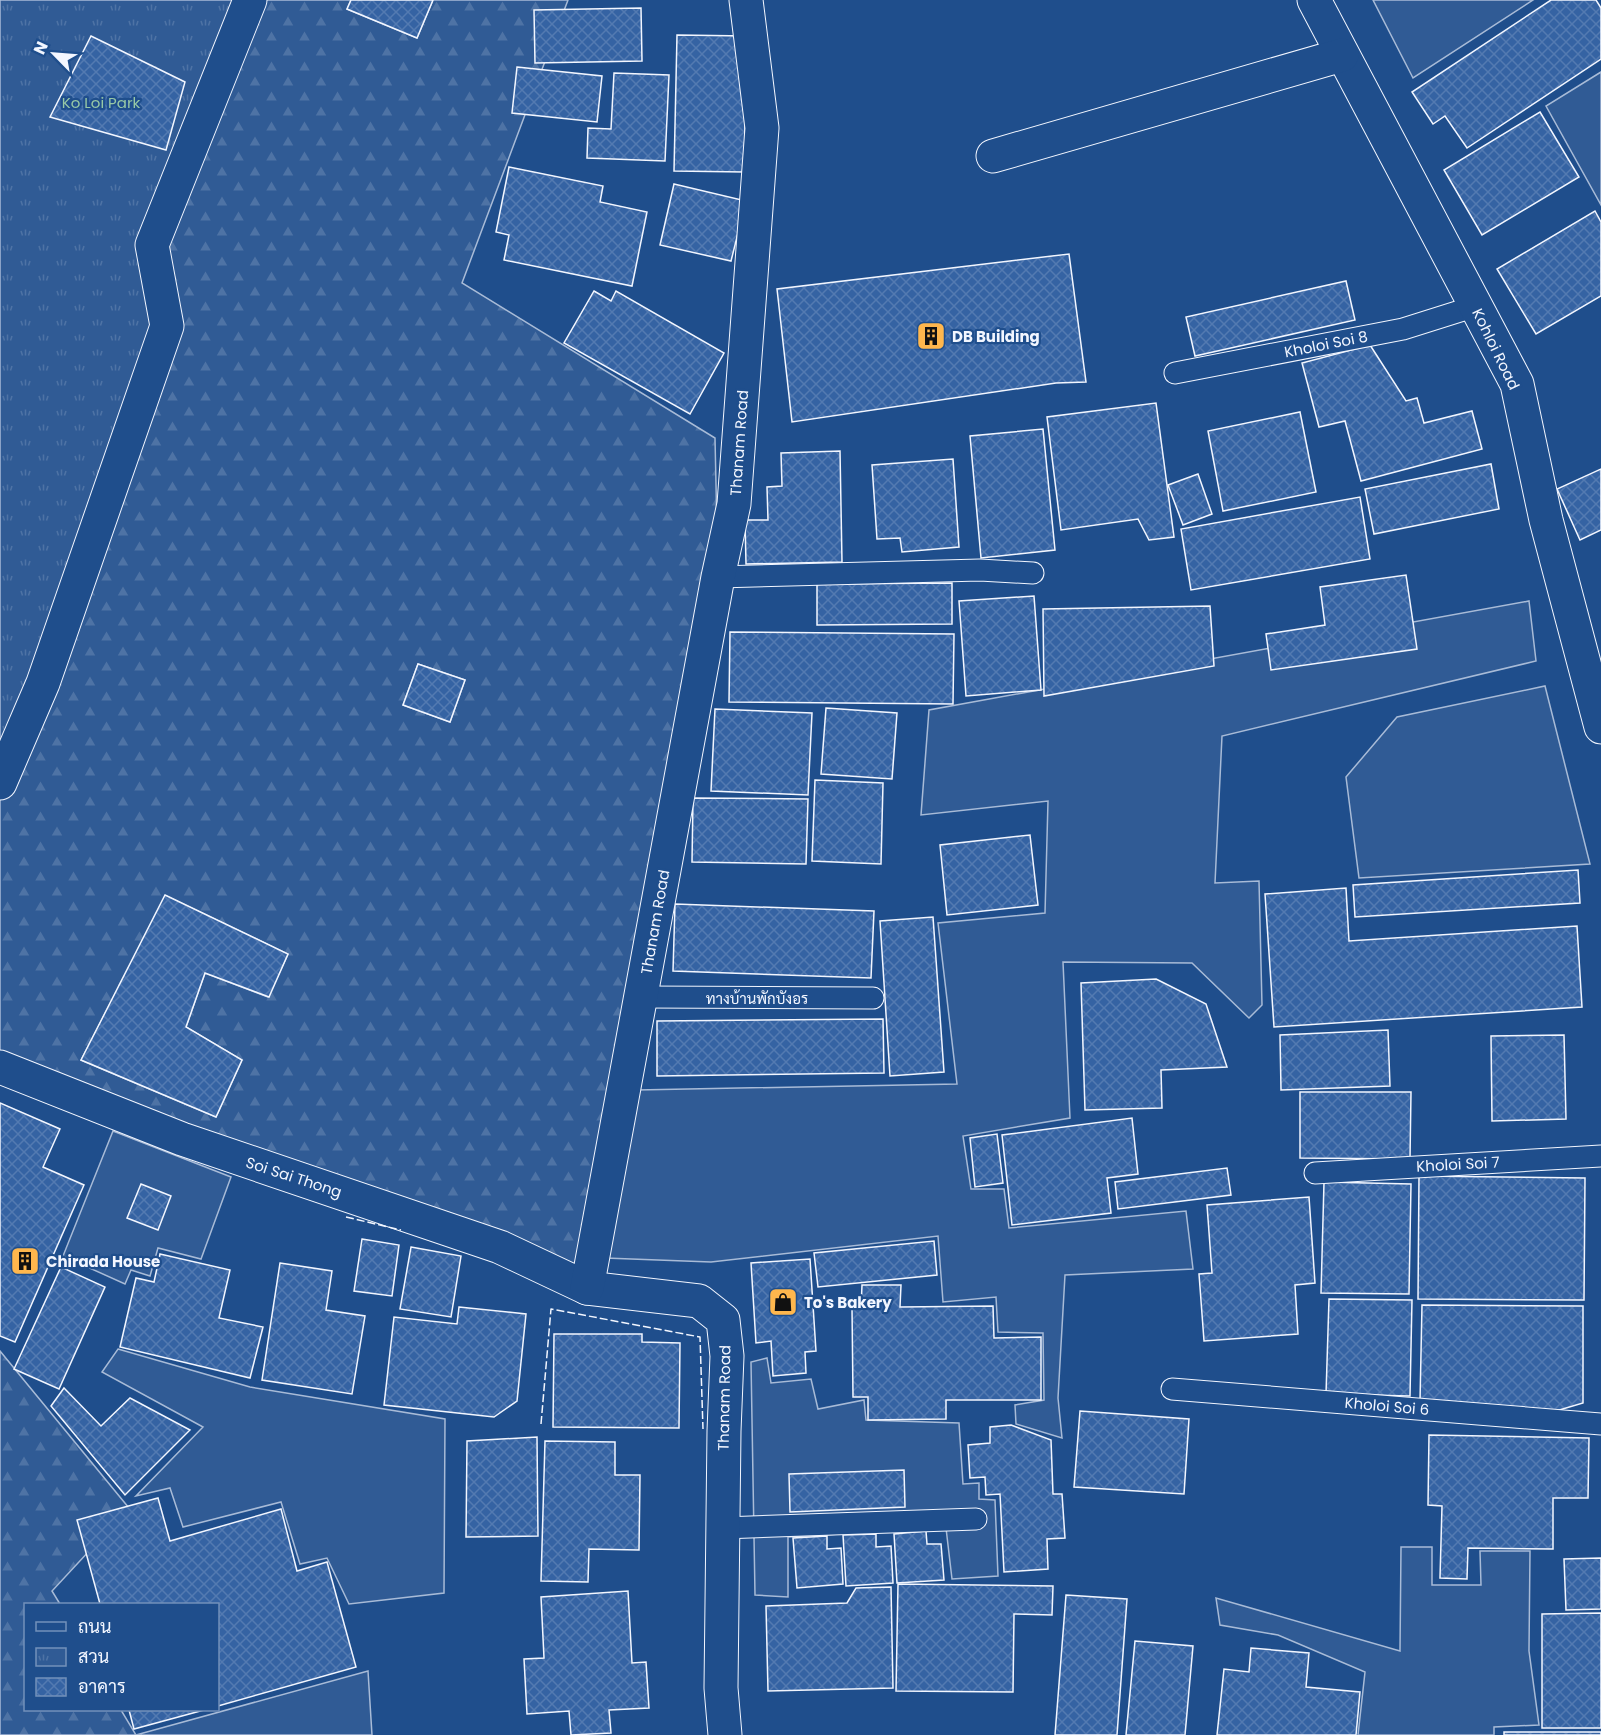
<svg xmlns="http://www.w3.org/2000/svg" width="1601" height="1735" viewBox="0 0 1601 1735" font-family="Poppins,Sarabun,sans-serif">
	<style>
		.built { fill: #305b95; stroke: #a8bbd7; stroke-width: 1.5 }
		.forest { fill: url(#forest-firs); stroke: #a8bbd7; stroke-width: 1.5; fill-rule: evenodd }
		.park { fill: url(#park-tufts); stroke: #a8bbd7; stroke-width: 1.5 }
		.building { fill: url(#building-cross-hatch); stroke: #f2f6ff; stroke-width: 1.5 }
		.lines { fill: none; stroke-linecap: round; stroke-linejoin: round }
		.lane-casing { stroke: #f2f6ff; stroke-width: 23 }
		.street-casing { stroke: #f2f6ff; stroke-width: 35 }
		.lane { stroke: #1f4e8c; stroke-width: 21 }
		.street { stroke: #1f4e8c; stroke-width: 33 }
		.fence { stroke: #f2f6ff; stroke-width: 1.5; stroke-dasharray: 8 3; stroke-linecap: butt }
		.labels { text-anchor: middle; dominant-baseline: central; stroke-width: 4.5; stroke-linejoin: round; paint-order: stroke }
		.park-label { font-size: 15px; fill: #97c8a6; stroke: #1f4e8c }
		.poi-label { font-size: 15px; font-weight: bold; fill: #f2f6ff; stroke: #1f4e8c; text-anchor: start }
		.street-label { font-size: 15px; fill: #f2f6ff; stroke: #1f4e8c }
	</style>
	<defs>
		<pattern id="forest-firs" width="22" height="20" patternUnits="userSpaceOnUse" patternTransform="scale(1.5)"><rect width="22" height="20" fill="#305b95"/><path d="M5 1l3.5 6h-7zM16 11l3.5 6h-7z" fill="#4e73a5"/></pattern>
		<pattern id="park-tufts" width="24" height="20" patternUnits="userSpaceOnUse" patternTransform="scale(1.5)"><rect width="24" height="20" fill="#305b95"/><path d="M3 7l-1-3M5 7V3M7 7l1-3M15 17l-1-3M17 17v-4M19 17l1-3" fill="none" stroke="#4e73a5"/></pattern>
		<pattern id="building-cross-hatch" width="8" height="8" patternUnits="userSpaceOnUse" patternTransform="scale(1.5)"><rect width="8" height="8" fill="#3563a3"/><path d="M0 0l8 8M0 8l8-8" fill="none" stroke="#537ab1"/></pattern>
	</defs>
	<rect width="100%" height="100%" fill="#1f4e8c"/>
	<g class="built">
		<path d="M1373 0H1533L1413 78Z"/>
		<path d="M1601 72V205L1546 106Z"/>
		<path d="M1529 601 1536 661 1222 736 1215 883 1259 881 1262 1005 1249 1018 1192 963 1063 962 1070 1118 963 1136 971 1189H1004L1009 1228 1186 1211 1193 1269 1065 1275 1058 1398 1062 1438 1016 1424 1015 1405 1044 1400 1043 1333 998 1332 996 1297 943 1302 938 1236 711 1262 605 1258 637 1090 957 1084 938 923 1045 913 1048 801 921 815 929 710Z"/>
		<path d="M1545 686 1590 864 1359 878 1346 777 1397 717Z"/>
		<path d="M113 1131 231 1177 201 1259 158 1248 150 1276 131 1270 125 1284 63 1256Z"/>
		<path d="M118 1349 250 1387 445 1419 444 1593 349 1604 327 1558 300 1564 281 1502 183 1527 170 1488 136 1496 203 1427 102 1372Z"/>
		<path d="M767 1358 771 1383 811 1379 818 1409 864 1400 866 1420 959 1423 963 1484 979 1483V1499L995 1500 998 1576 952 1579 946 1528 788 1537V1597L755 1595 751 1362Z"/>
		<path d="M1401 1547H1432V1585H1481L1480 1551H1530L1529 1651 1539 1725 1494 1727V1735H1358L1365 1672 1278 1635 1220 1625 1216 1598 1400 1651Z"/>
		<path d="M368 1671 372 1735H136Z"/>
	</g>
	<g class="forest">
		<path d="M250 0H351L347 9 417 38 433 0H568L462 283 715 438 718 577 587 1288 0 1067V783L152 245ZM418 664 465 680 450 722 403 705ZM166 896 288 954 268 997 205 973 186 1027 242 1060 216 1117 81 1060Z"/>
		<path d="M0 1351 129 1508 52 1591 60 1604H26V1710H121L136 1735H0Z"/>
	</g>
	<path class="park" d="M0 0H250L152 245 167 326 0 760Z"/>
	<g class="building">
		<path d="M351 0H433L417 38 347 9Z"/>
		<path d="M1551 0H1596L1601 8V59L1467 148 1445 116 1433 124 1412 92Z"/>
		<path d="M641 8 642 61 535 63 534 10Z"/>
		<path d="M677 35 747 36 744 172 674 171Z"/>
		<path d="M91 36 185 82 166 150 50 117Z"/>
		<path d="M517 67 602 76 597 122 512 113Z"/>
		<path d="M614 73 669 75 665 161 587 158 588 128 611 129Z"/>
		<path d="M1540 112 1579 177 1482 235 1444 170Z"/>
		<path d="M509 167 603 186 600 202 647 212 632 286 504 260 509 235 496 232Z"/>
		<path d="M674 184 746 201 731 261 660 245Z"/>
		<path d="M1595 211 1601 222V296L1536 334 1497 269Z"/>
		<path d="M1069 254 1086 382 1056 383 792 422 777 289Z"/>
		<path d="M1346 281 1355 320 1195 356 1186 317Z"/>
		<path d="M594 291 611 301 616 291 724 353 690 414 564 343Z"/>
		<path d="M1370 345 1406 401 1417 398 1424 423 1472 411 1482 449 1361 481 1345 421 1319 427 1302 363Z"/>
		<path d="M1156 403 1174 537 1149 540 1138 519 1061 530 1047 417Z"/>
		<path d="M1300 412 1316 492 1223 511 1208 431Z"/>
		<path d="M1043 429 1055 550 981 558 970 436Z"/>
		<path d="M840 451 842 562 746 564 745 520H768L767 487 782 486 781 453Z"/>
		<path d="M953 459 959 547 902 552 900 538 877 539 872 465Z"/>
		<path d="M1491 464 1499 509 1374 534 1365 489Z"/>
		<path d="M1601 469V530L1580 540 1557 489Z"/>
		<path d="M1198 474 1212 514 1183 525 1168 485Z"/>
		<path d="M1360 497 1370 559 1191 590 1181 529Z"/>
		<path d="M1406 575 1417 649 1271 670 1266 634 1325 625 1320 587Z"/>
		<path d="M952 583V624L817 625V584Z"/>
		<path d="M1034 596 1041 690 966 696 959 601Z"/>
		<path d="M1210 606 1214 666 1044 696 1043 609Z"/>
		<path d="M730 632 954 634 953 704 729 702Z"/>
		<path d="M418 664 465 680 450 722 403 705Z"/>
		<path d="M826 708 897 713 892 779 821 774Z"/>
		<path d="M715 709 812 713 808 795 711 791Z"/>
		<path d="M815 780 883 783 881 864 812 861Z"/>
		<path d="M693 798 808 799 806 864 692 862Z"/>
		<path d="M1030 835 1038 905 947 915 940 845Z"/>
		<path d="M1578 870 1580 903 1355 917 1353 885Z"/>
		<path d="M1346 888 1349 941 1577 926 1582 1007 1274 1027 1265 894Z"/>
		<path d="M165 895 288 954 269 997 205 973 186 1027 242 1060 216 1117 81 1060Z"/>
		<path d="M675 904 874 911 871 978 673 971Z"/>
		<path d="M933 917 944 1072 890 1076 880 921Z"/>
		<path d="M1156 979 1206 1004 1227 1067 1161 1070 1162 1108 1085 1110 1081 983Z"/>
		<path d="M883 1019 884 1073 657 1076V1021Z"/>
		<path d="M1388 1030 1390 1086 1281 1090 1280 1035Z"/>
		<path d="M1564 1035 1566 1119 1492 1121 1491 1036Z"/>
		<path d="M1300 1092H1411L1410 1159 1300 1158Z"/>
		<path d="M0 1103 60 1129 43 1167 84 1185 15 1342 0 1336Z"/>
		<path d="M1132 1118 1138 1174 1107 1178 1111 1213 1012 1225 1002 1135Z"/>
		<path d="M997 1134 1003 1183 975 1187 970 1138Z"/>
		<path d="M1227 1168 1231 1195 1118 1209 1115 1182Z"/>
		<path d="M1419 1176 1585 1178 1584 1300 1418 1299Z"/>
		<path d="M1324 1182 1411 1184 1409 1294 1321 1293Z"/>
		<path d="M141 1184 171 1196 158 1230 127 1218Z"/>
		<path d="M1309 1197 1315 1283 1295 1285 1298 1334 1204 1341 1199 1274 1212 1273 1207 1205Z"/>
		<path d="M362 1239 399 1245 392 1296 354 1291Z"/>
		<path d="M934 1241 937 1275 818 1287 814 1253Z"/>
		<path d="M411 1247 461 1256 451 1317 400 1309Z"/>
		<path d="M160 1254 230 1270 219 1318 263 1327 250 1378 120 1347 136 1278 154 1282Z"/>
		<path d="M810 1259 816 1351 805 1352 806 1373 773 1376 771 1341 756 1343 751 1263Z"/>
		<path d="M280 1263 332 1271 326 1310 365 1316 352 1394 262 1380Z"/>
		<path d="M61 1267 105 1287 59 1389 14 1369Z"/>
		<path d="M862 1285H901L900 1307 993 1306 994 1338 1041 1337V1400H946V1419L868 1420V1397H853L852 1308H861Z"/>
		<path d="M1329 1299 1412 1300 1410 1396 1326 1394Z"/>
		<path d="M1422 1305 1583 1306V1403L1556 1411 1420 1401Z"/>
		<path d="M459 1307 526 1314 517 1401 494 1417 384 1405 394 1317 457 1324Z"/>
		<path d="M554 1334H642V1342L680 1343 679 1428 553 1427Z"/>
		<path d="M64 1388 101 1426 130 1398 190 1430 125 1495 51 1406Z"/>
		<path d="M1080 1411 1189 1419 1184 1494 1074 1487Z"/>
		<path d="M1011 1425 1051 1440 1053 1494H1062L1065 1538 1047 1539 1048 1569 1004 1572 1000 1494 986 1495 985 1477 970 1478 968 1445 990 1443V1427Z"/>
		<path d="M1429 1435 1589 1438 1588 1498H1553V1549L1468 1548 1467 1579 1440 1578 1442 1506 1428 1505Z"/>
		<path d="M537 1437 538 1536 466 1537 467 1441Z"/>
		<path d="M545 1441 615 1442V1475H640L639 1550 589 1549 588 1582 541 1581Z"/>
		<path d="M904 1470 905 1507 790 1512 789 1474Z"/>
		<path d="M158 1498 170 1541 281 1509 297 1571 327 1562 356 1667 218 1706V1604H100L77 1520Z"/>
		<path d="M926 1531 927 1544H941L944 1580 897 1583 894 1534Z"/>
		<path d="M876 1534V1547L891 1546 893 1583 846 1586 843 1535Z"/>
		<path d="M827 1536V1549L841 1548 843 1584 797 1588 793 1538Z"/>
		<path d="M1601 1558V1609L1566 1610 1564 1559Z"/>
		<path d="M898 1584 1053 1586 1052 1615 1014 1614 1013 1692 896 1691Z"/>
		<path d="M891 1587 893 1688 768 1691 766 1606 847 1603 856 1588Z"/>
		<path d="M628 1591 632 1663 646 1662 649 1708 609 1710 611 1733 571 1735 569 1711 527 1714 524 1659 544 1658 541 1597Z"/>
		<path d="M1066 1595 1127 1599 1117 1735H1055Z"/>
		<path d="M1601 1613V1728H1542V1614Z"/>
		<path d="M1135 1641 1193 1646 1185 1735H1126Z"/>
		<path d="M1251 1648 1309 1653 1306 1687 1360 1692 1356 1735H1217L1224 1669 1249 1672Z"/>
		<path d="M129 1710H204L134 1729Z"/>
		<rect x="1504" y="1732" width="97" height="3"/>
	</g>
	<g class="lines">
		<g class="lane-casing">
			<g id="lane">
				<path d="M1175 373 1403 329 1476 306"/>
				<path d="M718 577 980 570 1033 573"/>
				<path d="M641 997 873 998"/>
				<path d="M1315 1173 1601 1156"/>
				<path d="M1172 1389 1601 1424"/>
				<path d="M723 1528 976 1519"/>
			</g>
		</g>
		<g class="street-casing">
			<g id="street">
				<path d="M1314 0 1517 384 1546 520 1601 727"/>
				<path d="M993 156 1342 55"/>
				<path d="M0 783 43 683 167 326 152 245 250 0"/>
				<path d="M0 1067 182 1139 500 1247 587 1288 699 1301 723 1320 727 1356 724 1431 721 1688 725 1735"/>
				<path d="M587 1288 718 577 734 504 762 128 746 0"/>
			</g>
		</g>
		<use href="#lane" class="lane"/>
		<use href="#street" class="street"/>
		<g class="fence">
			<path d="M346 1217 401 1230"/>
			<path d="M541 1424 551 1309 700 1337 703 1429"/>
		</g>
	</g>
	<defs>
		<g id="building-square" transform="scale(1.5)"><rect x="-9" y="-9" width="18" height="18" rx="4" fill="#ffb74d" stroke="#1f4e8c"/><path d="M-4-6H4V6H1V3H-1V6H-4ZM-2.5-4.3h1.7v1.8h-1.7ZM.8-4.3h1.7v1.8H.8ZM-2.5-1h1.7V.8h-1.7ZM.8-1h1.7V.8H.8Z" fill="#111"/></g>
		<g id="shop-square" transform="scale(1.5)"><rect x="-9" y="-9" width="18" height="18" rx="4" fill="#ffb74d" stroke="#1f4e8c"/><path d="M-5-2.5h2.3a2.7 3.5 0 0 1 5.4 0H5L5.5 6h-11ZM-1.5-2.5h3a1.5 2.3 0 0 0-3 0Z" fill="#111"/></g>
	</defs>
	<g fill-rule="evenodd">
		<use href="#building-square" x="931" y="336"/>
		<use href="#building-square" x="25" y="1261"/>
		<use href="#shop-square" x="783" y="1302"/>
	</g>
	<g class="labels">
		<g class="park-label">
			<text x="101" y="102">Ko Loi Park</text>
		</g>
		<g class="poi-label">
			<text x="952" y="336">DB Building</text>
			<text x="46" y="1261">Chirada House</text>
			<text x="804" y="1302">To's Bakery</text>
		</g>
		<g class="street-label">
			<text transform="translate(1326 344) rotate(-11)">Kholoi Soi 8</text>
			<text transform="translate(1496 349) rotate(64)">Kohloi Road</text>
			<text transform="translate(739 443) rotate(-86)">Thanam Road</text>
			<text transform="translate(655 922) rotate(-80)">Thanam Road</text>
			<text x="757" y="998">ทางบ้านพักบังอร</text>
			<text transform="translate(1458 1164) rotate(-3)">Kholoi Soi 7</text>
			<text transform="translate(294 1177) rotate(18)">Soi Sai Thong</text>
			<text transform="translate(724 1398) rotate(-89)">Thanam Road</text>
			<text transform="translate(1387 1406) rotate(5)">Kholoi Soi 6</text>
		</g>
	</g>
	<rect x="24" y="1603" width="195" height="108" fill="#1f4e8c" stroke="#7391ba" stroke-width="1.5"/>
	<rect x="36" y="1622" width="30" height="9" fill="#1f4e8c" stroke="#7391ba" stroke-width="1.5"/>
	<text x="78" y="1633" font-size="18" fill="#f2f6ff">ถนน</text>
	<rect x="36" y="1648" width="30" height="18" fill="url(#park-tufts)" stroke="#7391ba" stroke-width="1.5"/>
	<text x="78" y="1663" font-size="18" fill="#f2f6ff">สวน</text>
	<rect x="36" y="1678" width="30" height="18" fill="url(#building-cross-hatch)" stroke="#7391ba" stroke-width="1.5"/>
	<text x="78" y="1693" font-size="18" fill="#f2f6ff">อาคาร</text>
	<g transform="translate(54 54) rotate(295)" stroke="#1f4e8c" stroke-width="4.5" paint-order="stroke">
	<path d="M0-4.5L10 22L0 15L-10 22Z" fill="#f2f6ff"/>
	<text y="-9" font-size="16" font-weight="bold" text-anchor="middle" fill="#f2f6ff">N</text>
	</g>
</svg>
